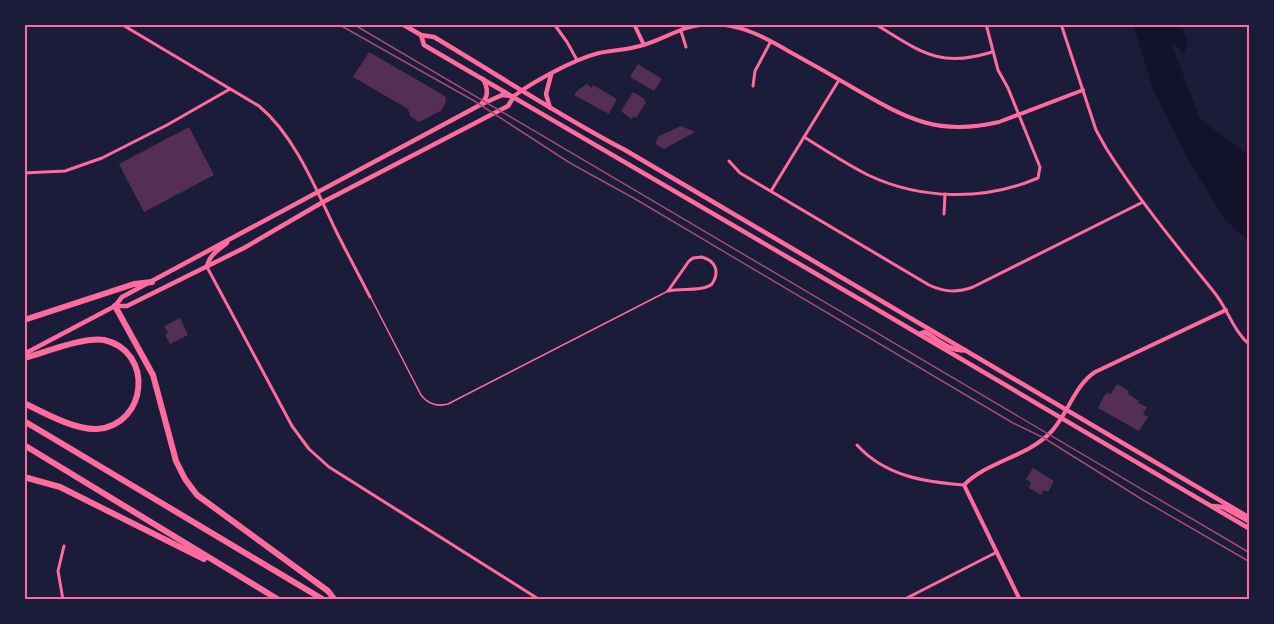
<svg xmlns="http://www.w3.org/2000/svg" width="1274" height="624" viewBox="0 0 1274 624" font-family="'Titillium Web',sans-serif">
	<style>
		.water { fill: #12122b }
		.building { fill: #542f53 }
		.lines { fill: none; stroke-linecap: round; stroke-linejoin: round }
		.service { stroke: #ff6b9d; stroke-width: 1.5 }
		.minor { stroke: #ff6b9d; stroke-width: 3 }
		.tertiary { stroke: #ff6b9d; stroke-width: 4 }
		.secondary { stroke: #ff6b9d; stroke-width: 4.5 }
		.motorway { stroke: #ff6b9d; stroke-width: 6 }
		.tram { stroke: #a44b75; stroke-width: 1.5 }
		.rail { stroke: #a44b75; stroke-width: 1.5 }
		.neatline { fill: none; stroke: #ff6b9d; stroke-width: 2 }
	</style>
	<rect width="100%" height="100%" fill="#1b1b3a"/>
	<path class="water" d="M1133 24H1181L1188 42 1184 55 1176 46 1172 45 1200 119 1250 156V242L1226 221 1192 167 1153 89Z"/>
	<g class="building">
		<path d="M369 52 445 96 446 101 442 110 419 122 410 116 408 109 353 77Z"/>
		<path d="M638 64 662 79 654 91 630 77Z"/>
		<path d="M587 84 592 88 593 85 617 99 609 114 574 95 578 90Z"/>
		<path d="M633 92 645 99 644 101 646 102 636 118 634 116 631 119 621 111Z"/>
		<path d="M681 126 695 132 664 149 655 144 659 136Z"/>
		<path d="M189 127 214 175 144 212 119 164Z"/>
		<path d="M180 318 188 335 170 344 165 335 168 333 164 326Z"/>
		<path d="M1117 384 1129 391 1128 394 1139 401 1138 403 1147 407 1143 414 1148 417 1139 431 1098 408 1104 396 1107 393 1111 394Z"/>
		<path d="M1033 468 1054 481 1048 492 1044 490 1041 495 1029 488 1031 482 1026 479Z"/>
	</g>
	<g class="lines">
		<path class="service" d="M371 298 421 395C428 404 437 407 448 404L668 291"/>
		<g class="minor">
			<path d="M121 24 259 106C295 136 316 189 336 231 347 253 359 275 370 297"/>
			<path d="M554 24 567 42 577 60"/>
			<path d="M875 24C920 51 939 69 992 52"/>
			<path d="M1061 24 1096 130 1106 148C1138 199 1176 245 1214 292 1228 309 1233 331 1250 345"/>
			<path d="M681 31 686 47"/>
			<path d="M753 86 755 71 771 41"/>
			<path d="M804 137C825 150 846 164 868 175 921 200 984 201 1038 178L1040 167 1008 88 998 70 986 24"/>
			<path d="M729 161 740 173 929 285C944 292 957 293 973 287L1143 202"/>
			<path d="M24 173 65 171 102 158 167 125 230 89"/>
			<path d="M771 191 839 80"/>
			<path d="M944 214 945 194"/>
			<path d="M702 257C716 261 720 272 712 284 702 292 682 288 668 291L689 261 693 258Z"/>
			<path d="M207 267 292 426 309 449 329 467 540 600"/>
			<path d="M857 445C885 476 924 482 964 485"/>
			<path d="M63 600 58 571 64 546"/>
			<path d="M903 600 997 552"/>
		</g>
		<g class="tertiary">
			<path d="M634 24 644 45"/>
			<path d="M514 96C534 81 575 59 599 53 612 50 626 50 640 46 667 39 682 24 713 24 741 24 766 38 790 52 812 64 835 77 857 90 909 120 939 136 999 122L1083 90"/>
			<path d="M71 600H103"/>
			<path d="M1020 600 964 485C988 461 1027 457 1051 432 1069 413 1073 387 1095 372L1226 310"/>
		</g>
		<g class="secondary">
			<path d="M402 24 421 35 434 37C498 75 560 116 625 150L1250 518"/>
			<path d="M421 35 424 45C699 206 976 366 1250 529"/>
			<path d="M482 103C489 96 488 88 483 79"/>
			<path d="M550 108 546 94 551 75"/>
			<path d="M207 267C209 255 218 250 227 243"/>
			<path d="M115 306H127L244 248 323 202 508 106 514 96"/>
			<path d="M919 334 925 332C936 338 952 353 965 350"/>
			<path d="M24 354 115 306 122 297 480 105 502 95 510 96"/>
			<path d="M1213 506 1223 507 1250 522"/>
		</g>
		<g class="motorway">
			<path d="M115 306 153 375 176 461 185 479 197 495 328 591 335 600"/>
			<path d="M24 320 134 284 152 282"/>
			<path d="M24 358C43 353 86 336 104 340 154 351 148 425 97 429 75 430 44 413 24 403"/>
			<path d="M24 421 324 600"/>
			<path d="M24 445 279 600"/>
			<path d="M24 477 60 487 204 559"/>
		</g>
		<path class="tram" d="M353 24 1250 553"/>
		<path class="rail" d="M338 24 476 102 570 163 637 200 1013 423 1044 438 1143 500 1250 562"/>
	</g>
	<rect width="1274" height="624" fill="none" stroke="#1b1b3a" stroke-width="51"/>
	<rect x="26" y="26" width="1222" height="572" class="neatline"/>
</svg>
